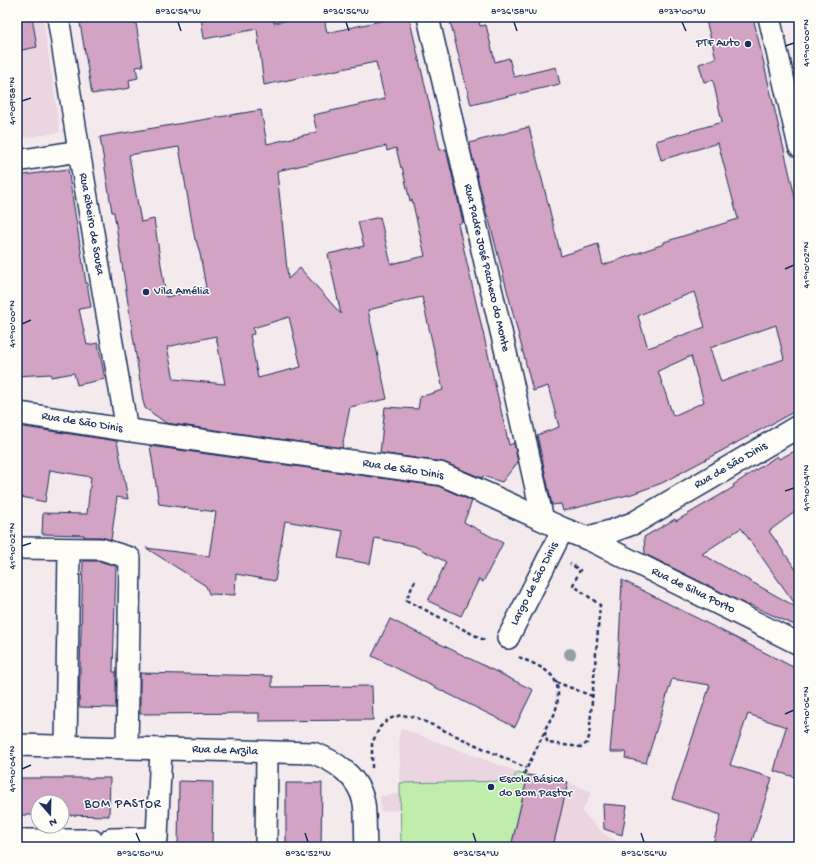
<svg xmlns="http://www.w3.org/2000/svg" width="816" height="864" viewBox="0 0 816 864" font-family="'Gochi Hand',sans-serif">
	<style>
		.built { fill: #ead5e0 }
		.green { fill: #bfeeac; stroke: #6d8e85 }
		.building { fill: #d2a3c3; stroke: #1b2f5e; fill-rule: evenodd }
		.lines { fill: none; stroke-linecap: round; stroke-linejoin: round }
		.minor-casing { stroke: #1b2f5e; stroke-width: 24 }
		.tertiary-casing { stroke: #1b2f5e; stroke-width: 25 }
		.path { stroke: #1b2f5e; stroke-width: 2.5; stroke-dasharray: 4 3; stroke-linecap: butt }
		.minor { stroke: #fdfcf7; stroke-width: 21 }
		.tertiary { stroke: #fdfcf7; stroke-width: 22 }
		.tree { fill: #939ea9 }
		.ticks { fill: none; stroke: #1b2f5e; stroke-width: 1.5 }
		.poi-dot { fill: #1b2f5e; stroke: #fdfcf7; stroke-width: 1.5 }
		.labels { text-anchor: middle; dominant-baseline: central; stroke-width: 3; stroke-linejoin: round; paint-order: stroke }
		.poi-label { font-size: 12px; fill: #1b2f5e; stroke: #fdfcf7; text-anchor: start }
		.street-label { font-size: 12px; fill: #1b2f5e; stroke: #fdfcf7 }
		.neighbourhood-label { font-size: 13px; letter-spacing: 1px; fill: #1b2f5e; stroke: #fdfcf7 }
		.neatline { fill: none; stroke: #1b2f5e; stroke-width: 1.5 }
		.ticks-label { font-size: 10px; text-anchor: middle; fill: #1b2f5e }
	</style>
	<rect width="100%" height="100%" fill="#f4eaed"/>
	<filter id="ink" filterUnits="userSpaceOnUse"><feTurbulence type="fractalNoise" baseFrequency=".025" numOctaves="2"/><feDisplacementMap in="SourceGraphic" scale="8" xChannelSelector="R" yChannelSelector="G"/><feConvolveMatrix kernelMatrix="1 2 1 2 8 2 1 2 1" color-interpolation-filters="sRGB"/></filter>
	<g filter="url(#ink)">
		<g class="built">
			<path d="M17 17H43L60 132 17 139Z"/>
			<path d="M401 729H403L518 772 568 782 592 792 582 812 604 834 627 847H401V810L381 811 380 796 401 794 399 735Z"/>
		</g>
		<path class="green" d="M518 772 528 775 511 847H401L400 783 511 781Z"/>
		<g class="building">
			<path d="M17 17H32L37 47 17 51Z"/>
			<path d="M79 17H135L143 66 136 67 138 78 129 80 130 88 92 94Z"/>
			<path d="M201 17H274V23L303 17H324L327 33 398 17H409L440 150 446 149 463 222 458 224 509 445 514 443 518 462 502 482 483 476 482 478 443 462 380 453 385 407 418 409 420 397 443 390 422 297 368 310 387 399 350 407 342 448 166 423 145 408 143 401 114 212H112L100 137 261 110 267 144 317 132 313 115 385 99 376 62 264 85 257 29 204 39ZM386 146 387 151 396 148 401 168 402 167 410 201 412 200 425 256 391 264 380 217 358 222 364 246 328 254 341 314 300 268 288 279 277 171ZM179 147 195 240H196L200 254 206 288 166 297 154 219 141 222 129 155ZM289 317 301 367 258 378 250 335 254 334 253 328ZM216 336 225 384 174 379 167 347Z"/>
			<path d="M449 17H478L480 26 486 25 495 62 509 58 514 77 556 67 560 84 471 105Z"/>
			<path d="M705 17H753L799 214V409L662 483 632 494 563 511 561 504 552 505 537 435 559 427 548 386 533 391 488 216H487L469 143 529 127 561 256 598 244 603 265 664 244V242L738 219 718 143 661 160 656 141 722 122 713 80 704 82 699 64 716 58ZM694 292 705 327 648 348 638 316 663 304ZM776 325 784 359 721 382 710 348ZM691 356 704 402 673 416 658 371Z"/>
			<path d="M68 169 86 283H87L91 307 79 309 87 345 98 343 105 379 77 385 74 373 51 377V374L17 376V176Z"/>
			<path d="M17 426 117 441 128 499 117 497 111 540 101 537H84V535L42 534 43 513 87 514 91 477 50 470 45 502 17 496Z"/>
			<path d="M150 446 438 486 472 501 464 522 503 543 483 582 479 579 461 616 428 601 446 562 414 546 375 538 370 564 338 558 343 531 285 521 275 581 236 574 235 595 209 594 206 586 146 548 209 556 216 512 159 504Z"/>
			<path d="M799 449V509L769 531 799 574V627L750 605 749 606 645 554 644 537 675 519 676 521 734 487 733 485 777 456 779 459ZM741 528 798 608 702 554Z"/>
			<path d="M83 561H99L116 566 113 672H116V708L79 707Z"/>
			<path d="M622 580 799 670V764L795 777 774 771 786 727 748 714 730 765 772 778 750 847H712L721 815 672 799 710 685 672 679 646 763 625 758 626 752H610L619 644Z"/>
			<path d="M390 619 533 690 515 727 372 656Z"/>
			<path d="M140 673 272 676V687L372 686 373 720 259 721V713L140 714Z"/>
			<path d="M528 775 568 782 553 847H511Z"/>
			<path d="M17 778H110L109 816 62 815V802H38V815H17Z"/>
			<path d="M179 781 213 782 212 847H178Z"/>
			<path d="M286 783H322L321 847H286Z"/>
			<path d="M603 804 627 806 622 835 604 829Z"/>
		</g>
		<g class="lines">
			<g class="minor-casing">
				<g id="minor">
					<path d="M58 17 79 151 127 430"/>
					<path d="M428 17 506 353 543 520"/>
					<path d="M769 17 799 146"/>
					<path d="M17 161 79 151"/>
					<path d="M586 538 799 644"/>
					<path d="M17 548 101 549 130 558 127 748"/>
					<path d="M508 638 563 529"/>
					<path d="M17 745 313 753C336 761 359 777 364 803 366 817 365 833 366 847"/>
					<path d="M66 746 69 550"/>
					<path d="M111 839 157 838 161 749"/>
					<path d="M17 840H92"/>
					<path d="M266 847 267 752"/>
				</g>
			</g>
			<g class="tertiary-casing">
				<path id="tertiary" d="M17 413 127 430 441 474 487 494 563 529 586 538 612 531 634 523 799 426"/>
			</g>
			<g class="path">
				<path d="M415 581 406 600 486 641"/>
				<path d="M519 657C529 662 542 666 550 674 561 684 559 702 554 715 551 719 547 724 546 728 544 734 546 739 548 743L581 747 587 743 589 737 600 605 573 585 580 570 570 564"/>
				<path d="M556 682 592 696"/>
				<path d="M372 768V743L380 727 389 719 401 715 415 717 526 768"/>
				<path d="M524 774 545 731"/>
			</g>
			<use href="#minor" class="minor"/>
			<use href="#tertiary" class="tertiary"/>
		</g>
		<circle class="tree" cx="570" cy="654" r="6"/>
	</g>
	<path class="ticks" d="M178 22 181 31M346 22 349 31M514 22 517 31M682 22 686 31M785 46 794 43M22 101 31 98M785 269 794 265M22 324 31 320M785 491 794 488M22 546 31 543M785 714 794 710M22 769 31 765M136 833 140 842M305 833 308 842M473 833 476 842M641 833 644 842"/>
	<g class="poi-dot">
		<circle cx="748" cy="44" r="4"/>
		<circle cx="146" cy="292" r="4"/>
		<circle cx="491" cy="787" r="4"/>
	</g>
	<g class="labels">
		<g class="poi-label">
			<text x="740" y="44" text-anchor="end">PTF Auto</text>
			<text x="154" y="292">Vila Amélia</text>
			<text x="499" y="780">Escola Básica<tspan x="499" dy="14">do Bom Pastor</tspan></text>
		</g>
		<g class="street-label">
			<text transform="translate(91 224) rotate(80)">Rua Ribeiro de Sousa</text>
			<text transform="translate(486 268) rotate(77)">Rua Padre José Pacheco do Monte</text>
			<text transform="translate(82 423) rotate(9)">Rua de São Dinis</text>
			<text transform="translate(731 466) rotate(-30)">Rua de São Dinis</text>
			<text transform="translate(403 470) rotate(9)">Rua de São Dinis</text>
			<text transform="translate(535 584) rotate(-63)">Largo de São Dinis</text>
			<text transform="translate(693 591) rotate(26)">Rua de Silva Porto</text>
			<text transform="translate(225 751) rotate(2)">Rua de Arzila</text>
		</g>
		<g class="neighbourhood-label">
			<text x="123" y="804">BOM PASTOR</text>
		</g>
	</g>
	<rect width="816" height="864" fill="none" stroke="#fdfcf7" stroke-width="44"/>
	<g transform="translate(50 814) rotate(160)"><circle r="19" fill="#fdfcf7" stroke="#a3aaba"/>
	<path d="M0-3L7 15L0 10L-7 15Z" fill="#1b2f5e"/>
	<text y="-6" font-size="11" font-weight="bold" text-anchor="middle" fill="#1b2f5e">N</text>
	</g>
	<rect x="22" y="22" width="772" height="820" class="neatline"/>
	<g class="ticks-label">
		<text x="178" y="14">8°36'54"W</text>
		<text x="346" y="14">8°36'56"W</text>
		<text x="514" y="14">8°36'58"W</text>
		<text x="682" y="14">8°37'00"W</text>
		<text transform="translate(805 43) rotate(-90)" y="4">41°10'00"N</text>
		<text transform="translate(11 101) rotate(-90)" y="4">41°09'58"N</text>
		<text transform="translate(805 265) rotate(-90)" y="4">41°10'02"N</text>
		<text transform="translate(11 324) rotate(-90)" y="4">41°10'00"N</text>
		<text transform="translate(805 488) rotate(-90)" y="4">41°10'04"N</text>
		<text transform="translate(11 546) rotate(-90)" y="4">41°10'02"N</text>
		<text transform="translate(805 710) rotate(-90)" y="4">41°10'06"N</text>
		<text transform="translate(11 769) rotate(-90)" y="4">41°10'04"N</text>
		<text x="140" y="856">8°36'50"W</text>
		<text x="308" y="856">8°36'52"W</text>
		<text x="476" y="856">8°36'54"W</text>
		<text x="644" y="856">8°36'56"W</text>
	</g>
</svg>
